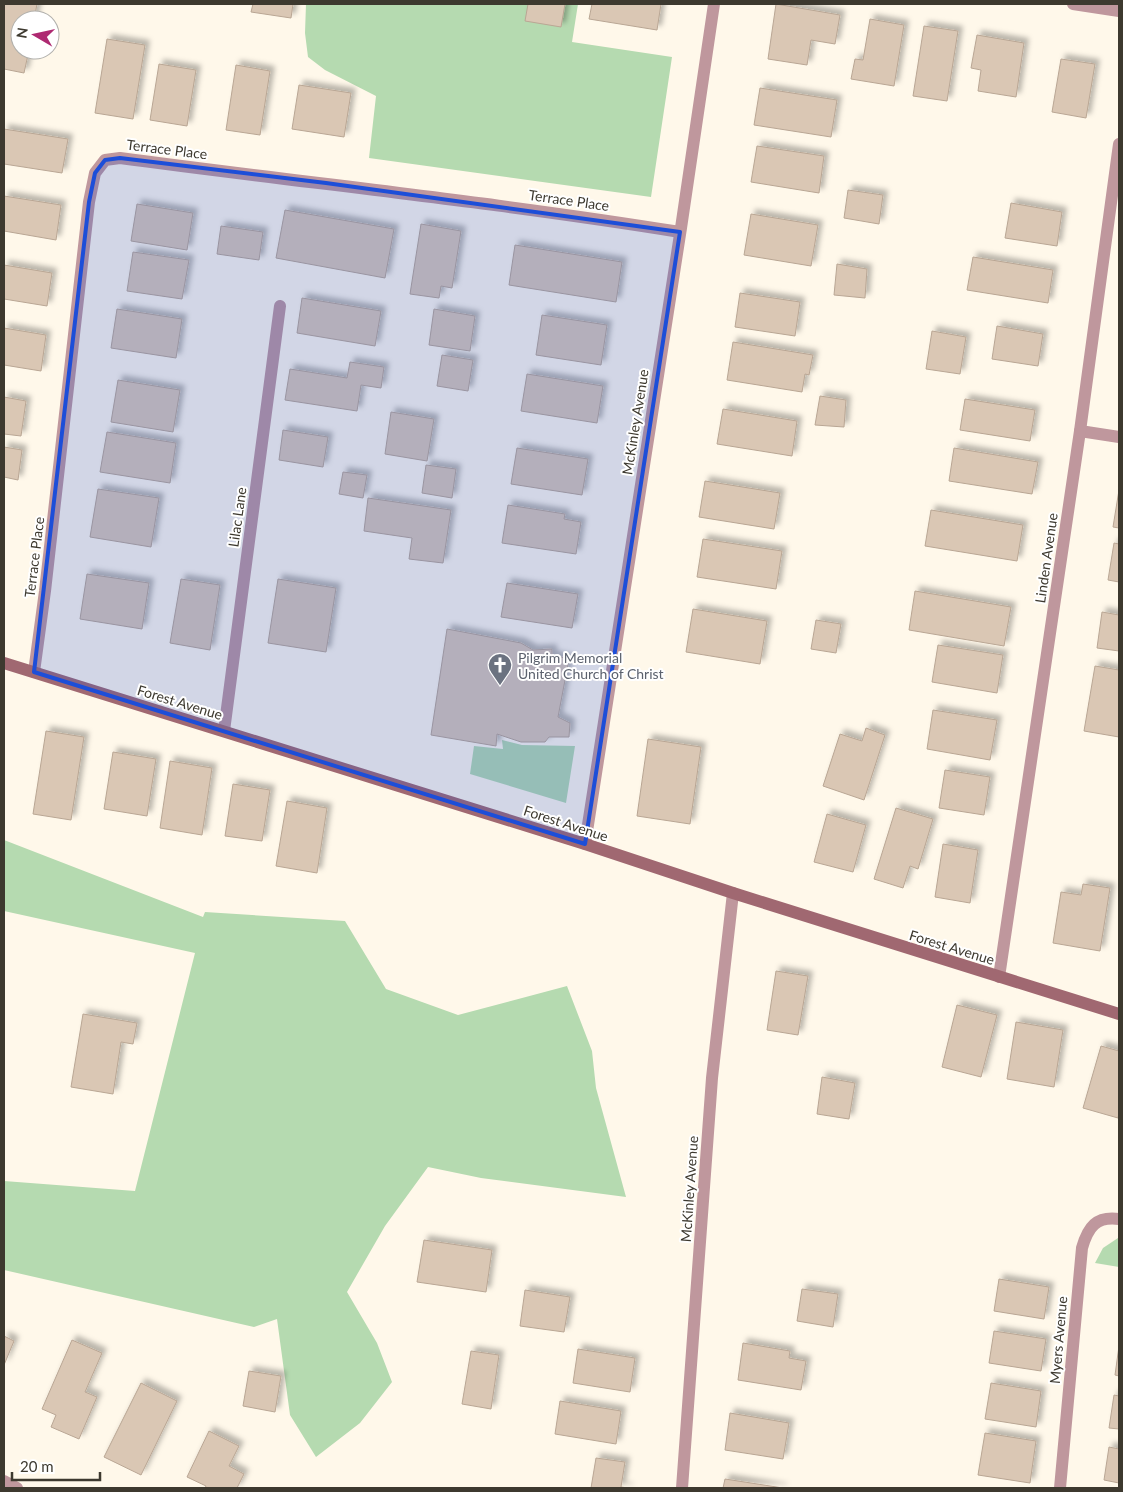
<svg xmlns="http://www.w3.org/2000/svg" width="1123" height="1492" viewBox="0 0 1123 1492" font-family="Lato,sans-serif">
	<style>
		.green { fill: #b5dab0 }
		.building { fill: #dac7b4; stroke: #b9a694; filter: url(#shadow) }
		.lines { fill: none; stroke-linecap: round; stroke-linejoin: round }
		.street { stroke: #bf979d; stroke-width: 12 }
		.secondary { stroke: #a06871; stroke-width: 12 }
		.marked { fill: #1d4ed8; fill-opacity: 0.2; stroke: #1d4ed8; stroke-width: 4; stroke-linejoin: round }
		.labels { text-anchor: middle; dominant-baseline: central; stroke-width: 4; stroke-linejoin: round; paint-order: stroke }
		.street-label { font-size: 14px; fill: #3d392f; stroke: #fff }
		.worship-label { font-size: 14px; fill: #5b616d; stroke: #fff; text-anchor: start }
	</style>
	<defs>
		<filter id="shadow"><feDropShadow dx="4.5" dy="-4.5" stdDeviation="2.5" flood-color="#0004"/></filter>
	</defs>
	<rect width="100%" height="100%" fill="#fff8ea"/>
	<g class="green">
		<path d="M306 4H578L572 42 672 57 651 197 369 158 376 96 325 70 308 57 305 33Z"/>
		<path d="M502 740 522 745 575 746 566 803 470 774 474 746 503 749Z"/>
		<path d="M4 840 203 917 205 912 345 921 386 989 458 1015 567 986 592 1051 596 1088 626 1197 481 1178 428 1167 385 1226 347 1292 377 1343 392 1382 360 1423 316 1457 290 1415 277 1319 254 1327 4 1270V1181L135 1191 195 953 4 911Z"/>
		<path d="M1118 1238H1119V1267L1095 1263 1103 1248Z"/>
	</g>
	<g class="building">
		<path d="M4 4H37L34 20H20V50H29L24 73 4 69Z"/>
		<path d="M253 4H293L291 18 251 12Z"/>
		<path d="M528 4H565L561 27 525 21Z"/>
		<path d="M592 4H661L657 30 589 19Z"/>
		<path d="M776 4 840 15 835 44 811 40 807 65 768 59Z"/>
		<path d="M870 19 904 25 894 86 851 79 855 59 863 60Z"/>
		<path d="M924 26 958 31 947 101 913 96Z"/>
		<path d="M977 35 1024 43 1016 97 978 91 981 70 971 68Z"/>
		<path d="M107 39 145 45 133 119 95 113Z"/>
		<path d="M1061 59 1095 64 1086 118 1052 112Z"/>
		<path d="M159 64 196 70 187 126 150 120Z"/>
		<path d="M236 65 270 71 260 135 226 130Z"/>
		<path d="M299 85 351 93 344 137 292 129Z"/>
		<path d="M760 88 837 100 831 137 754 125Z"/>
		<path d="M4 129 68 139 62 173 4 164Z"/>
		<path d="M757 146 824 156 819 193 751 182Z"/>
		<path d="M848 190 883 195 879 224 844 218Z"/>
		<path d="M4 196 61 205 56 240 4 231Z"/>
		<path d="M1011 203 1062 212 1057 246 1005 238Z"/>
		<path d="M137 204 193 213 187 250 131 241Z"/>
		<path d="M285 210 394 229 385 278 276 258Z"/>
		<path d="M751 214 818 225 811 266 744 255Z"/>
		<path d="M421 224 461 231 452 288 441 286 439 298 410 294Z"/>
		<path d="M221 226 263 232 259 260 217 254Z"/>
		<path d="M515 245 622 262 616 302 509 285Z"/>
		<path d="M133 252 189 260 182 299 127 291Z"/>
		<path d="M973 257 1053 270 1048 303 967 290Z"/>
		<path d="M837 264 867 269 865 298 834 295Z"/>
		<path d="M4 265 52 273 47 306 4 299Z"/>
		<path d="M740 293 800 302 795 336 735 327Z"/>
		<path d="M302 298 381 311 375 346 297 333Z"/>
		<path d="M117 309 182 319 176 358 111 348Z"/>
		<path d="M434 309 475 316 470 351 429 345Z"/>
		<path d="M542 315 607 325 601 365 536 355Z"/>
		<path d="M997 326 1043 334 1038 366 992 359Z"/>
		<path d="M4 328 46 335 41 371 4 365Z"/>
		<path d="M932 331 966 337 960 374 926 369Z"/>
		<path d="M733 342 813 355 809 375 805 374 802 392 727 380Z"/>
		<path d="M442 355 473 360 468 391 437 386Z"/>
		<path d="M350 362 384 367 381 388 361 385 357 411 285 400 290 369 347 378Z"/>
		<path d="M527 374 603 386 597 423 521 411Z"/>
		<path d="M118 380 180 390 173 432 111 422Z"/>
		<path d="M820 396 846 400 844 427 815 425Z"/>
		<path d="M4 397 26 401 21 436 4 434Z"/>
		<path d="M965 399 1035 410 1030 441 960 430Z"/>
		<path d="M723 409 797 421 792 456 717 444Z"/>
		<path d="M391 412 434 419 427 461 385 454Z"/>
		<path d="M283 430 328 437 323 467 279 460Z"/>
		<path d="M107 432 176 443 170 483 100 472Z"/>
		<path d="M4 447 22 450 18 480 4 477Z"/>
		<path d="M517 448 588 459 582 495 511 484Z"/>
		<path d="M954 448 1038 462 1032 494 949 481Z"/>
		<path d="M426 465 456 469 452 498 422 493Z"/>
		<path d="M343 472 367 475 363 498 339 494Z"/>
		<path d="M705 481 780 493 774 529 699 517Z"/>
		<path d="M98 489 159 498 151 547 90 537Z"/>
		<path d="M1119 490V528L1113 527Z"/>
		<path d="M368 498 451 510 443 563 409 559 412 538 364 531Z"/>
		<path d="M508 505 565 514 564 519 581 522 576 554 502 543Z"/>
		<path d="M931 510 1023 525 1017 561 925 546Z"/>
		<path d="M703 539 782 551 776 589 697 577Z"/>
		<path d="M1114 543 1119 544V582L1108 580Z"/>
		<path d="M87 574 149 583 142 629 80 619Z"/>
		<path d="M181 579 220 585 210 650 170 643Z"/>
		<path d="M278 579 336 588 326 652 268 643Z"/>
		<path d="M507 583 578 594 572 628 501 617Z"/>
		<path d="M915 591 1011 607 1004 646 909 630Z"/>
		<path d="M693 609 767 621 760 664 686 652Z"/>
		<path d="M1102 612 1119 615V651L1097 648Z"/>
		<path d="M816 620 841 624 836 653 811 649Z"/>
		<path d="M447 629 521 643 533 650 552 649V655L569 659 558 717 570 723 569 737H549L545 742H521L497 734 496 746 431 735Z"/>
		<path d="M938 645 1003 655 997 693 932 682Z"/>
		<path d="M1095 666 1119 670V737L1084 731Z"/>
		<path d="M933 710 997 720 990 760 927 749Z"/>
		<path d="M866 728 885 735 864 800 823 786 840 734 862 741Z"/>
		<path d="M46 731 84 737 71 820 33 814Z"/>
		<path d="M648 739 701 747 690 824 637 816Z"/>
		<path d="M113 752 156 759 147 816 104 809Z"/>
		<path d="M170 761 212 768 202 835 160 828Z"/>
		<path d="M945 770 990 777 984 815 939 808Z"/>
		<path d="M233 784 270 790 262 841 225 836Z"/>
		<path d="M287 801 327 808 317 873 276 866Z"/>
		<path d="M896 808 933 819 918 869 910 866 903 888 874 879Z"/>
		<path d="M827 814 866 825 853 872 814 862Z"/>
		<path d="M943 844 978 850 970 903 935 897Z"/>
		<path d="M1083 884 1110 888 1100 951 1053 943 1061 892 1081 895Z"/>
		<path d="M776 971 808 976 798 1035 767 1030Z"/>
		<path d="M957 1005 997 1015 981 1077 942 1067Z"/>
		<path d="M83 1014 137 1023 133 1044 121 1042 113 1094 71 1087Z"/>
		<path d="M1016 1022 1063 1030 1054 1087 1007 1079Z"/>
		<path d="M1101 1046 1119 1051V1113L1118 1118 1083 1108Z"/>
		<path d="M822 1077 855 1083 849 1119 817 1114Z"/>
		<path d="M424 1240 492 1250 486 1292 417 1282Z"/>
		<path d="M999 1279 1049 1287 1044 1319 994 1311Z"/>
		<path d="M802 1289 838 1294 833 1327 797 1321Z"/>
		<path d="M525 1290 570 1297 564 1332 520 1326Z"/>
		<path d="M994 1331 1046 1339 1041 1371 989 1363Z"/>
		<path d="M4 1336 14 1341 4 1365Z"/>
		<path d="M72 1340 102 1353 85 1392 97 1397 79 1439 51 1427 56 1415 42 1409Z"/>
		<path d="M743 1343 790 1351 789 1358 806 1361 801 1390 738 1380Z"/>
		<path d="M1119 1346V1376L1115 1375Z"/>
		<path d="M578 1349 635 1358 630 1392 573 1383Z"/>
		<path d="M471 1351 499 1355 491 1409 462 1404Z"/>
		<path d="M249 1371 281 1376 275 1412 243 1406Z"/>
		<path d="M141 1383 177 1401 141 1475 104 1457Z"/>
		<path d="M991 1383 1041 1391 1036 1427 985 1419Z"/>
		<path d="M1114 1395 1119 1396V1429L1109 1428Z"/>
		<path d="M560 1401 621 1411 616 1444 555 1434Z"/>
		<path d="M730 1413 789 1423 783 1459 725 1450Z"/>
		<path d="M209 1431 239 1446 229 1466 244 1474 237 1488H205L206 1486 187 1477Z"/>
		<path d="M985 1433 1036 1441 1030 1483 978 1475Z"/>
		<path d="M1109 1447 1119 1449V1483L1104 1480Z"/>
		<path d="M596 1458 625 1462 621 1487 629 1488H591Z"/>
		<path d="M725 1479 783 1488H723Z"/>
	</g>
	<g class="lines">
		<g class="street">
			<path d="M1073 4 1119 11"/>
			<path d="M1080 431 1119 437"/>
			<path d="M34 672 45 591 89 202 95 173 105 160 120 158C307 183 494 202 680 232"/>
			<path d="M224 731 280 306"/>
			<path d="M585 844 681 228 714 4"/>
			<path d="M999 977 1080 431 1119 144"/>
			<path d="M4 1481 17 1488"/>
			<path d="M682 1488 712 1078 733 893"/>
			<path d="M1060 1488 1082 1248C1088 1227 1096 1216 1119 1219"/>
		</g>
		<path class="secondary" d="M4 663 585 844 733 893 1119 1014"/>
	</g>
	<path class="marked" d="M120 158 326 183 680 232 585 844 34 672 89 202 95 173 105 160Z"/>
	<defs>
		<g id="church-pin" transform="scale(1.25)"><path d="M0 17L-7.5 6A9.5 9.5 0 1 1 7.5 6Z" fill="#6b7280" stroke="#fff"/><path d="M-1.2-6h2.4v3.5h3.3v2.4h-3.3V6h-2.4V-.1h-3.3v-2.4h3.3Z" fill="#fff"/></g>
	</defs>
	<g fill-rule="evenodd">
		<use href="#church-pin" x="500" y="665"/>
	</g>
	<g class="labels">
		<g class="street-label">
			<text transform="translate(167 149) rotate(7)">Terrace Place</text>
			<text transform="translate(569 200) rotate(8)">Terrace Place</text>
			<text transform="translate(635 422) rotate(-81)">McKinley Avenue</text>
			<text transform="translate(237 517) rotate(-82)">Lilac Lane</text>
			<text transform="translate(34 557) rotate(-83)">Terrace Place</text>
			<text transform="translate(1046 558) rotate(-82)">Linden Avenue</text>
			<text transform="translate(180 702) rotate(17)">Forest Avenue</text>
			<text transform="translate(566 823) rotate(18)">Forest Avenue</text>
			<text transform="translate(952 947) rotate(17)">Forest Avenue</text>
			<text transform="translate(689 1189) rotate(-86)">McKinley Avenue</text>
			<text transform="translate(1058 1340) rotate(-85)">Myers Avenue</text>
		</g>
		<g class="worship-label">
			<text x="518" y="657">Pilgrim Memorial<tspan x="518" dy="16">United Church of Christ</tspan></text>
		</g>
	</g>
	<rect width="1123" height="1492" fill="none" stroke="#3d392f" stroke-width="10"/>
	<g transform="translate(35 35) rotate(279)"><circle r="24" fill="#ffffff" stroke="#b1b0ac"/>
	<path d="M0-4L9 19L0 12L-9 19Z" fill="#ae2971"/>
	<text y="-8" font-size="14" font-weight="bold" text-anchor="middle" fill="#3d392f">N</text>
	</g>
	<path d="M12 1472v8h88v-8" fill="none" stroke="#3d392f" stroke-width="2.5"/>
	<text x="20" y="1472" font-size="15" fill="#3d392f" stroke="#ffffff" stroke-width="4" paint-order="stroke">20 m</text>
</svg>
